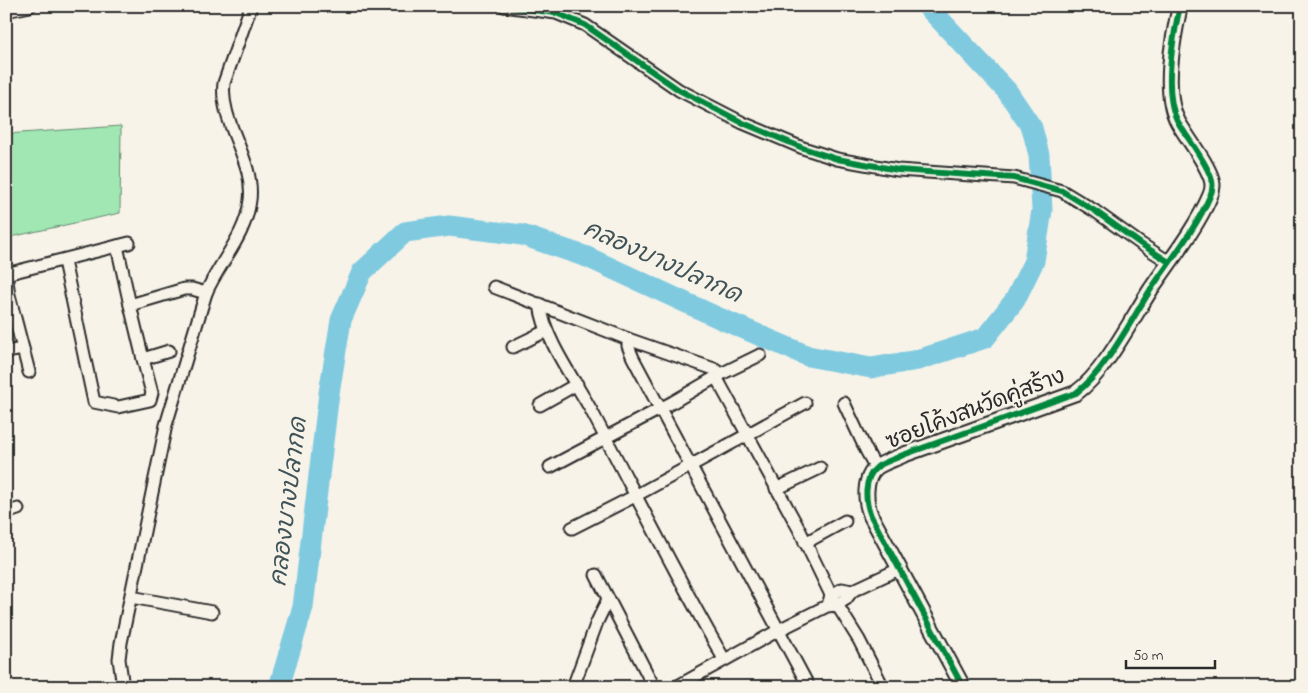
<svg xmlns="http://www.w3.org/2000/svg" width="1308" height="693" viewBox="0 0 1308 693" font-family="'Indie Flower','Playpen Sans Thai',sans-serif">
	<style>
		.green { fill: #a1e7b3; stroke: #66896f }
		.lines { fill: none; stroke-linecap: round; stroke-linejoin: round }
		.river { stroke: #80cae0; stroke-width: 21 }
		.minor-casing { stroke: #2b2b2b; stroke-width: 15 }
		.tertiary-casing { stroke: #2b2b2b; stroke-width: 18 }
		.minor { stroke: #f7f3e8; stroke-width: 11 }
		.tertiary { stroke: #f7f3e8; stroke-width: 14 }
		.cycleway-casing { stroke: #f7f3e8; stroke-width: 9 }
		.cycleway { stroke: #00873e; stroke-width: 6 }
		.labels { text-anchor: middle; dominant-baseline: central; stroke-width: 4; stroke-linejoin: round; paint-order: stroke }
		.street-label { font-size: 22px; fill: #2b2b2b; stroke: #f7f3e8 }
		.water-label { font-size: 24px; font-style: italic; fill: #405358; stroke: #f7f3e8 }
	</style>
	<rect width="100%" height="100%" fill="#f7f3e8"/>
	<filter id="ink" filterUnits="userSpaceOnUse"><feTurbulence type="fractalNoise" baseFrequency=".02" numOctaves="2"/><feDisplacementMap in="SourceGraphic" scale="10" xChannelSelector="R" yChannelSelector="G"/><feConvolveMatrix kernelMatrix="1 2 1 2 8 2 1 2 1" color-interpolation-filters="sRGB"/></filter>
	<g filter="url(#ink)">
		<path class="green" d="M121 126 120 213 6 238V134Z"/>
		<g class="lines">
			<path class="river" d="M279 687 303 607 329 393 341 320 362 272 405 232 449 226 522 235 587 257 719 318 808 356 871 368 918 360 985 338 1015 300 1034 261 1042 210 1039 155 1032 128 1007 91 927 6"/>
			<g class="minor-casing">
				<g id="minor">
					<path d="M504 6 556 13 585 25 679 90 743 123 803 148 837 159 898 170 1014 178 1062 191 1095 211 1141 244 1169 262"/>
					<path d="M6 11 30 6"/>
					<path d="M117 246 130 305 184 289H192L206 293"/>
					<path d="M64 261 94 402 118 407 150 400 152 393 143 359 169 351"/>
					<path d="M494 287 628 339 714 369 721 374"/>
					<path d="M540 304C544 339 574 379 591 410 635 493 677 578 724 659"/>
					<path d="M130 305 143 359"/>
					<path d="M628 339V346L633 358 809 687"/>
					<path d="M513 347 546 331"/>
					<path d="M6 352 23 349"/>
					<path d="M29 372 9 295 6 274 129 243"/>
					<path d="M716 377 800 531 831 595 859 640 883 687"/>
					<path d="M844 403 866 450 876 468"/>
					<path d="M540 405 577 384"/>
					<path d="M550 467 673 402 721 374 760 355"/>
					<path d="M776 489 820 468"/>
					<path d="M6 513 18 509"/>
					<path d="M572 528 635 496 805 403"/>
					<path d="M805 543 845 521"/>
					<path d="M596 575 654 687"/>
					<path d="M131 597 212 612"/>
					<path d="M829 602 831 595 842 589 852 591"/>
					<path d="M123 687 119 659 121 643 166 425 206 293C220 261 246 236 250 200 255 159 219 123 224 83L251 6"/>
					<path d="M573 687 597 622 608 599"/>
					<path d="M676 687 779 630 827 606 837 605 846 599 852 591 899 569"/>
				</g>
			</g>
			<g class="tertiary-casing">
				<path id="tertiary" d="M963 687 871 516C865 502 863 478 877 467 884 462 895 459 903 455L1076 393C1105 372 1131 320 1151 289 1170 261 1197 227 1210 196 1212 192 1213 186 1212 181 1208 164 1187 138 1178 122 1162 93 1173 37 1180 6"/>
			</g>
			<use href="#minor" class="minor"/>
			<use href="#tertiary" class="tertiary"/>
			<g class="cycleway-casing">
				<g id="cycleway">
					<path d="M504 6 556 13 585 25 679 90 743 123 803 148 837 159 898 170 1014 178 1062 191 1095 211 1141 244 1169 262"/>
					<path d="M963 687 871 516C865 502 863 478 877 467 884 462 895 459 903 455L1076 393C1105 372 1131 320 1151 289 1170 261 1197 227 1210 196 1212 192 1213 186 1212 181 1208 164 1187 138 1178 122 1162 93 1173 37 1180 6"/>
				</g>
			</g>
			<use href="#cycleway" class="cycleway"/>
		</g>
	</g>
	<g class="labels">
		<g class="street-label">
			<text transform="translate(976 410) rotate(-21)">ซอยโค้งสนวัดคู่สร้าง</text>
		</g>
		<g class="water-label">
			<text transform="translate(662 263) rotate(24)">คลองบางปลากด</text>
			<text transform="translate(290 502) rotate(-83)">คลองบางปลากด</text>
		</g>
	</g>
	<rect width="1308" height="693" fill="none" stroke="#f7f3e8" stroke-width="25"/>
	<rect x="12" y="12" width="1283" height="668" fill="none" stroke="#2b2b2b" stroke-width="2" filter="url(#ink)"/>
	<path d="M1126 660v8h89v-8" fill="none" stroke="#2b2b2b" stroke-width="2.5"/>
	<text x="1133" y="660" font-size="15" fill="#2b2b2b" stroke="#f7f3e8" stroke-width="4" paint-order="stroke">50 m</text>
</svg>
